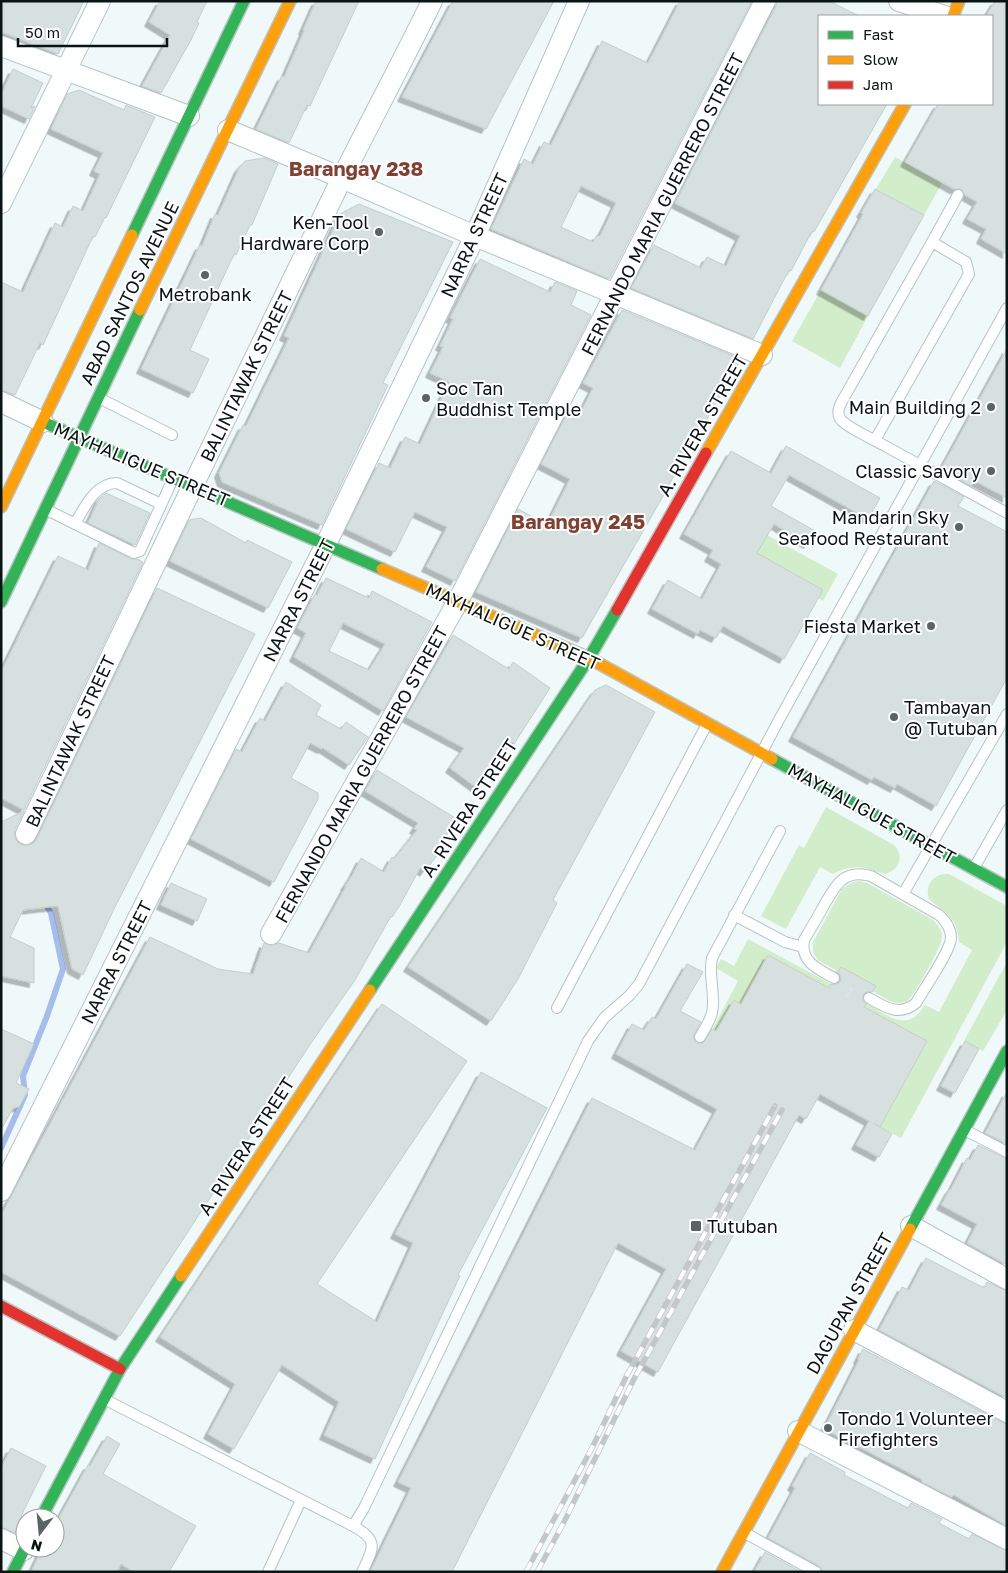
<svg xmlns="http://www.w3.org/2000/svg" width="1008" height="1573" viewBox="0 0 1008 1573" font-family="'Golos Text',sans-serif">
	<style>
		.green { fill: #d2edc9 }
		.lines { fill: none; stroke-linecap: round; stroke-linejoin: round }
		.stream { stroke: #a6bced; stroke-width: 6 }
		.building { fill: #d6e0df; stroke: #c4cecc; fill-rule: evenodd; filter: url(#shadow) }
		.lane-casing { stroke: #b9c3c4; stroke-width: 12 }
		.street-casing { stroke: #b9c3c4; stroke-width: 22 }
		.fast-casing { stroke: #b9c3c4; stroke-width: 14 }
		.slow-casing { stroke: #b9c3c4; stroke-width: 14 }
		.jam-casing { stroke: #b9c3c4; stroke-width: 14 }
		.path { stroke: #e0e3e4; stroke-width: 3; stroke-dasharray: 5 2.5; stroke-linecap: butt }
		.lane { stroke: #fdfefe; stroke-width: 10 }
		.street { stroke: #fdfefe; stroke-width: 20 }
		.fast { stroke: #30b455; stroke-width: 11 }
		.slow { stroke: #ff9f0a; stroke-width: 11 }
		.jam { stroke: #e5322d; stroke-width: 11 }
		.rail-casing { stroke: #c4c7c7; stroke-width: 5.5 }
		.rail { stroke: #fff; stroke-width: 4; stroke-dasharray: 11; stroke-linecap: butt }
		.poi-dot { fill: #5a6464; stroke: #fff; stroke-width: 2 }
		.labels { text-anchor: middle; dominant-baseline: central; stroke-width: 4; stroke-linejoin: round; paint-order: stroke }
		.street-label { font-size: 18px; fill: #091414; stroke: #fff }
		.poi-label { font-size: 18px; fill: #091414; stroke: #fff; text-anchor: end }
		.quarter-label { font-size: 20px; font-weight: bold; fill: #853f30; stroke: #fff }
	</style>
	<defs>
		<filter id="shadow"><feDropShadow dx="-4.5" dy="4.5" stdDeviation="0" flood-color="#0004"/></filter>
	</defs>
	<rect width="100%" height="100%" fill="#eff9fa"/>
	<g class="green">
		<path d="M895 157 942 183 924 215 876 189Z"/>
		<path d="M821 290 868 316 840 368 792 341Z"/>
		<path d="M703 500 838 574 823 601 818 598 822 589 693 518Z"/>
		<path d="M826 807 894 845C905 856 899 871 885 874 879 873 874 871 869 869 856 865 844 868 833 874L820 867 786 929 761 916 799 845 804 848Z"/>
		<path d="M943 874H949L1007 906V942L901 1138 880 1127 926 1041 864 1007 866 1003C889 1016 907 1034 925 1005L939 1012 972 950 959 942C957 915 946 915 929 899 925 886 931 877 943 874Z"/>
		<path d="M860 881 867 883 933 920C938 925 942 930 942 937 942 946 914 996 907 1001 901 1004 894 1003 888 1000L818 960 813 952V942L842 889 853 882Z"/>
		<path d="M748 939 831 984 829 988 768 955 741 1004 734 1000 714 1036 710 1034 738 981 716 968 721 959 734 966Z"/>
		<path d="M1007 962V1010L983 1051 964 1041Z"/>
	</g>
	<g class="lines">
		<path class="stream" d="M1 1148 25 1095 23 1076 47 1016 63 969 51 913 43 900"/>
	</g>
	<g class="building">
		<path d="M1 1H84L58 54 1 32Z"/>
		<path d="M160 1H207L197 22 199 23 191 40 161 93 142 86 170 35 149 22Z"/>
		<path d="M316 1H359L310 106 307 105 289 143 256 129 282 76 284 77 304 31 303 30Z"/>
		<path d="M453 1H554L486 129 402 97Z"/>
		<path d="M680 1H752L609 279 491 229 524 159 533 164 544 142 551 145 602 41 648 63ZM581 186 616 203 600 236 597 235 593 242 561 227Z"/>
		<path d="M777 1H829L859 16H819V104H887L814 232 812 231 791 271 789 270 753 339 631 288 654 245 701 268 707 257 726 266 740 236 675 203 776 6Z"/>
		<path d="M995 1H1007V254L981 239 986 229 967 219 977 202 965 195 961 189H954L905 162 938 104H992V16H986Z"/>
		<path d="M13 69 43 83 31 108 35 106 29 119 1 106V95Z"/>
		<path d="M79 90 124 110 126 105 155 117 106 218 105 217 95 237 93 236 43 345 40 343 15 395 1 390V282L23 292 55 223 63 227 73 206 83 211 100 174 94 171 103 153 51 129 67 94Z"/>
		<path d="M264 158 278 164 252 225H250L236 255 234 254 190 350 209 359 193 393 141 369 200 245 202 246 215 214 218 215 239 168 245 161Z"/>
		<path d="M875 189 924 215 868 316 821 290 863 214 861 213Z"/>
		<path d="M359 204 453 242 383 383 388 385 322 525 222 482 219 473 243 425 246 426 289 338 284 336 340 214Z"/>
		<path d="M480 259 550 292 555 282 577 291 571 305 591 315 455 581 426 567 447 527 415 512 395 552 346 529 379 463 390 468 405 437 420 444 449 382 430 373 443 347 440 346 453 319 450 318Z"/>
		<path d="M622 310 741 359 695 440 692 439 666 491 582 638 476 592 518 509 547 525 570 479 541 464 568 412 578 417 593 388 583 383Z"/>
		<path d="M1007 349V498L975 481 971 486 941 469Z"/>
		<path d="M786 446 880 498 868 519 789 475 771 506 815 531 808 544 774 524 757 553 823 590 784 659 723 626 716 638 700 630 698 634 652 609 668 580 702 599 721 564 709 557 713 550 684 534 731 451 771 473Z"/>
		<path d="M934 481 964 497 958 506 1007 532V678L936 806 897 784 895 788 874 777 872 780 793 737Z"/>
		<path d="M106 493 150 513 135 545 88 523 99 499Z"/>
		<path d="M201 518 246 543 247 540 292 562 268 608 170 561 189 520Z"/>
		<path d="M99 543 131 559H137L143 562 24 810 1 798V672L58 556 88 570Z"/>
		<path d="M326 578 369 598 372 591 432 622 383 711 294 657 306 633 297 628 315 594 317 595ZM343 623 385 644 369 670 329 651Z"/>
		<path d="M157 588 255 634 114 909 83 975 72 969 58 906 23 910 10 937 34 948V983L1 976V822L24 811 15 829 14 835 16 840 20 844 26 846 32 844 36 840Z"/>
		<path d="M453 635 509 669 513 662 550 688 514 744 512 742 477 788 450 768 464 748 406 717Z"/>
		<path d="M286 682 321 705 316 715 341 729 346 722 368 737 349 765 323 748 322 749 310 743 291 778 318 793V799L274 882 191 839 236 749 242 752 260 718 265 721Z"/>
		<path d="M606 685 655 712 553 900 557 903 518 979 491 1021 408 967 595 690Z"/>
		<path d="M377 770 457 819 437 851 439 853 424 872 420 868 400 905 392 917 391 916 355 980 311 1043 120 1336 1 1272V1215L150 937 218 969 253 974 264 943 272 946 279 943 309 953 346 886H345L353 874 361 858 384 872 392 857 394 859 417 830 414 829 418 823 365 791Z"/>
		<path d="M171 883 207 899 197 921 161 905Z"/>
		<path d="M768 955 829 988 831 984 835 985 840 982 841 977 838 972 841 967 876 986 872 992H866L863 995V1001L866 1004 864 1007 927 1041 880 1127 875 1124 892 1134 879 1157 856 1145 869 1121 820 1094 806 1119 799 1115 658 1372 621 1351 666 1269 618 1243 452 1572H370L411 1488 398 1482 592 1098 695 1150 717 1109 616 1054 632 1024 644 1030 652 1017 656 1019 687 964 703 972 680 1011 701 1022 693 1037 696 1043H703L712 1029 716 1031 734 1000 741 1004Z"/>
		<path d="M382 1004 467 1061 317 1284 377 1322 413 1243 395 1234 481 1072 547 1108 458 1275 460 1276 375 1459 324 1435 339 1402 282 1365 234 1449 208 1434 235 1384 160 1337Z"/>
		<path d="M1 1029 34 1044 16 1083 29 1089 19 1107 13 1108 1 1130Z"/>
		<path d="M965 1041 979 1049 955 1093 941 1086Z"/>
		<path d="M1007 1092V1144L985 1133Z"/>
		<path d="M978 1145 1007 1159V1265L967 1243 977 1224 941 1205 950 1189H951L967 1158 970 1160Z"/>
		<path d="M926 1258 984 1288 987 1282 1007 1291V1398L879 1330 902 1287 909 1290Z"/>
		<path d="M863 1349 1001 1422 1007 1424V1526L954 1495 952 1497 922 1482 921 1479 824 1429 859 1360 858 1359Z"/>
		<path d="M107 1436 120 1444 103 1474 196 1526 169 1572H134L121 1564 117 1572H31L39 1555 40 1548H55V1525L88 1465 90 1466Z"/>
		<path d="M11 1448 46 1466 21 1516 23 1517 15 1533 1 1527V1468Z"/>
		<path d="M810 1453 845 1472 844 1475 908 1508 911 1503 942 1519 939 1523 969 1539 972 1534 1007 1551V1572H823L819 1566 768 1538 795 1488 792 1486Z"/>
		<path d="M765 1552 801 1572H754Z"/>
	</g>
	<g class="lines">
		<g class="lane-casing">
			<g id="lane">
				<path d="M932 242 958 195"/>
				<path d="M99 398 172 435"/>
				<path d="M875 440 969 274 966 262 932 242 841 403C838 409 837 416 842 421 852 430 873 439 885 446 926 468 966 491 1007 513"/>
				<path d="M45 509 134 553 140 551 173 479"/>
				<path d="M75 524C84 508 95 483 117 483L161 504"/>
				<path d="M974 868 1007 810"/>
				<path d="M903 894 1007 714"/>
				<path d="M734 915 785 942 803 947"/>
				<path d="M834 978C818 969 800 962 804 940 810 930 816 920 822 909 834 888 842 868 871 876L939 915C946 921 951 928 951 938 950 952 924 989 916 1003 899 1017 885 1007 869 998"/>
				<path d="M557 1008 707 724"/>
				<path d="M700 1037C704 1030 710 1021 712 1013 716 995 708 976 712 958L780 831"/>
				<path d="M965 1130 1007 1152"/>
				<path d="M104 1399 353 1526 364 1508 588 1041 604 1018 630 995 639 984 780 718 1007 308"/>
				<path d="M353 1526C380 1540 373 1549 362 1572"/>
				<path d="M745 1533 816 1572"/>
				<path d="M268 1572 301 1500"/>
			</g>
		</g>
		<g class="street-casing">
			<g id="street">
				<path d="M899 1 945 16"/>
				<path d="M1 46 189 116"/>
				<path d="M228 130 342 178 475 236 762 355"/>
				<path d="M1 203 100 1"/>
				<path d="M1 402 43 422"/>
				<path d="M26 834C130 616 235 397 341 180 371 120 403 61 432 1"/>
				<path d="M271 934 458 601 765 1"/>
				<path d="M1 1191 326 544 475 236 579 1"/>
				<path d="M911 1226 1007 1279"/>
				<path d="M854 1330 1007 1412"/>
				<path d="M798 1431 1007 1539"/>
				<path d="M1 1539 24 1550"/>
			</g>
		</g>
		<g class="fast-casing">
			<g id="fast">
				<path d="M132 235 244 1"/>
				<path d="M43 422 382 569"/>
				<path d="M1 602 140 310"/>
				<path d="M772 759 1007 887"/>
				<path d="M370 990 589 658 617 610"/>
				<path d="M910 1229 1007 1051"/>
				<path d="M41 1518 120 1369 181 1276"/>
				<path d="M13 1572 25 1548"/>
			</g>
		</g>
		<g class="slow-casing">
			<g id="slow">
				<path d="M953 16 959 1"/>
				<path d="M140 310 290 1"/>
				<path d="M706 453 905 104"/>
				<path d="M1 507 132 235"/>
				<path d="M382 569 589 658 772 759"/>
				<path d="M181 1276 370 990"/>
				<path d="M722 1572 910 1229"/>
			</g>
		</g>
		<g class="jam-casing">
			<g id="jam">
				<path d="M617 610 706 453"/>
				<path d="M1 1306 120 1369"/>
			</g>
		</g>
		<path class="path" d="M846 997 852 988"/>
		<use href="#lane" class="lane"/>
		<use href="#street" class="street"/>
		<use href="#fast" class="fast"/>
		<use href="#slow" class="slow"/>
		<use href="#jam" class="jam"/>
		<g class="rail-casing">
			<g id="rail">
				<path d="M526 1572 593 1446 627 1375 775 1106"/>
				<path d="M537 1572 563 1524 634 1379 782 1110"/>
			</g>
		</g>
		<use href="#rail" class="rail"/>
	</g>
	<g class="poi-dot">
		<circle cx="379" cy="232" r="5"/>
		<circle cx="205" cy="275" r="5"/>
		<circle cx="426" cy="398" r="5"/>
		<circle cx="991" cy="407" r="5"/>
		<circle cx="991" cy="471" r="5"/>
		<circle cx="959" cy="527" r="5"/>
		<circle cx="931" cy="626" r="5"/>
		<circle cx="894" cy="717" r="5"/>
		<rect x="690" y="1220" width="12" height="12" rx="2.5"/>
		<circle cx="828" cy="1428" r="5"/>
	</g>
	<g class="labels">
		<g class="street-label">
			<text transform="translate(662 204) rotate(-63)">FERNANDO MARIA GUERRERO STREET</text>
			<text transform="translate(474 235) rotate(-65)">NARRA STREET</text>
			<text transform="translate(129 293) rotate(-64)">ABAD SANTOS AVENUE</text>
			<text transform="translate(246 376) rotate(-64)">BALINTAWAK STREET</text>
			<text transform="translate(702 425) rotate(-60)">A. RIVERA STREET</text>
			<text transform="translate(142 464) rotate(23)">MAYHALIGUE STREET</text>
			<text transform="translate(298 600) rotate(-63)">NARRA STREET</text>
			<text transform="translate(513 626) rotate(24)">MAYHALIGUE STREET</text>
			<text transform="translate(70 741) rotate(-65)">BALINTAWAK STREET</text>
			<text transform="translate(361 774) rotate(-61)">FERNANDO MARIA GUERRERO STREET</text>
			<text transform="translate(469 808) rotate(-57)">A. RIVERA STREET</text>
			<text transform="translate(872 813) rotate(29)">MAYHALIGUE STREET</text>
			<text transform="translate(116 962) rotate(-63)">NARRA STREET</text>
			<text transform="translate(246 1146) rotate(-57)">A. RIVERA STREET</text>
			<text transform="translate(849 1303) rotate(-61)">DAGUPAN STREET</text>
		</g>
		<g class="poi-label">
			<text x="369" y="222">Ken-Tool<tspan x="369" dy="21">Hardware Corp</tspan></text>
			<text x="205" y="294" text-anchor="middle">Metrobank</text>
			<text x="436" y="388" text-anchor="start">Soc Tan<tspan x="436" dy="21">Buddhist Temple</tspan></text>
			<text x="981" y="407">Main Building 2</text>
			<text x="981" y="471">Classic Savory</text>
			<text x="949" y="517">Mandarin Sky<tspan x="949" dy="21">Seafood Restaurant</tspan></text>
			<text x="921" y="626">Fiesta Market</text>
			<text x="904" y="707" text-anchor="start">Tambayan<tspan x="904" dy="21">@ Tutuban</tspan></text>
			<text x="707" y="1226" text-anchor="start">Tutuban</text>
			<text x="838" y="1418" text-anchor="start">Tondo 1 Volunteer<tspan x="838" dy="21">Firefighters</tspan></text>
		</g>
		<g class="quarter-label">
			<text x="356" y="168">Barangay 238</text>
			<text x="578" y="521">Barangay 245</text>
		</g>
	</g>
	<rect width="1008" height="1573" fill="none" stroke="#091414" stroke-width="5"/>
	<rect x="818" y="15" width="175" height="90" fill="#ffffff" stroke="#9da1a1"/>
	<rect x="828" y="31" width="25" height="8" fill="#30b455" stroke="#9da1a1"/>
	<text x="863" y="40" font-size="15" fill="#091414">Fast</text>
	<rect x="828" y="56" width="25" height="8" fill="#ff9f0a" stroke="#9da1a1"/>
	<text x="863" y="65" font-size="15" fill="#091414">Slow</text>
	<rect x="828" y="81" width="25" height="8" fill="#e5322d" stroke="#9da1a1"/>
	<text x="863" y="90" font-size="15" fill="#091414">Jam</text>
	<g transform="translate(40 1533) rotate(196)"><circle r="24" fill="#ffffff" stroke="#9da1a1"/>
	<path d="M0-4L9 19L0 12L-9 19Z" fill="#5a6464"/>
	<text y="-8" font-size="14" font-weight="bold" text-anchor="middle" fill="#091414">N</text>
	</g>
	<path d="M18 38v8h149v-8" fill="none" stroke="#091414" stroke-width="2.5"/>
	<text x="25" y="38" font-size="15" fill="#091414" stroke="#ffffff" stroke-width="4" paint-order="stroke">50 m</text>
</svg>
